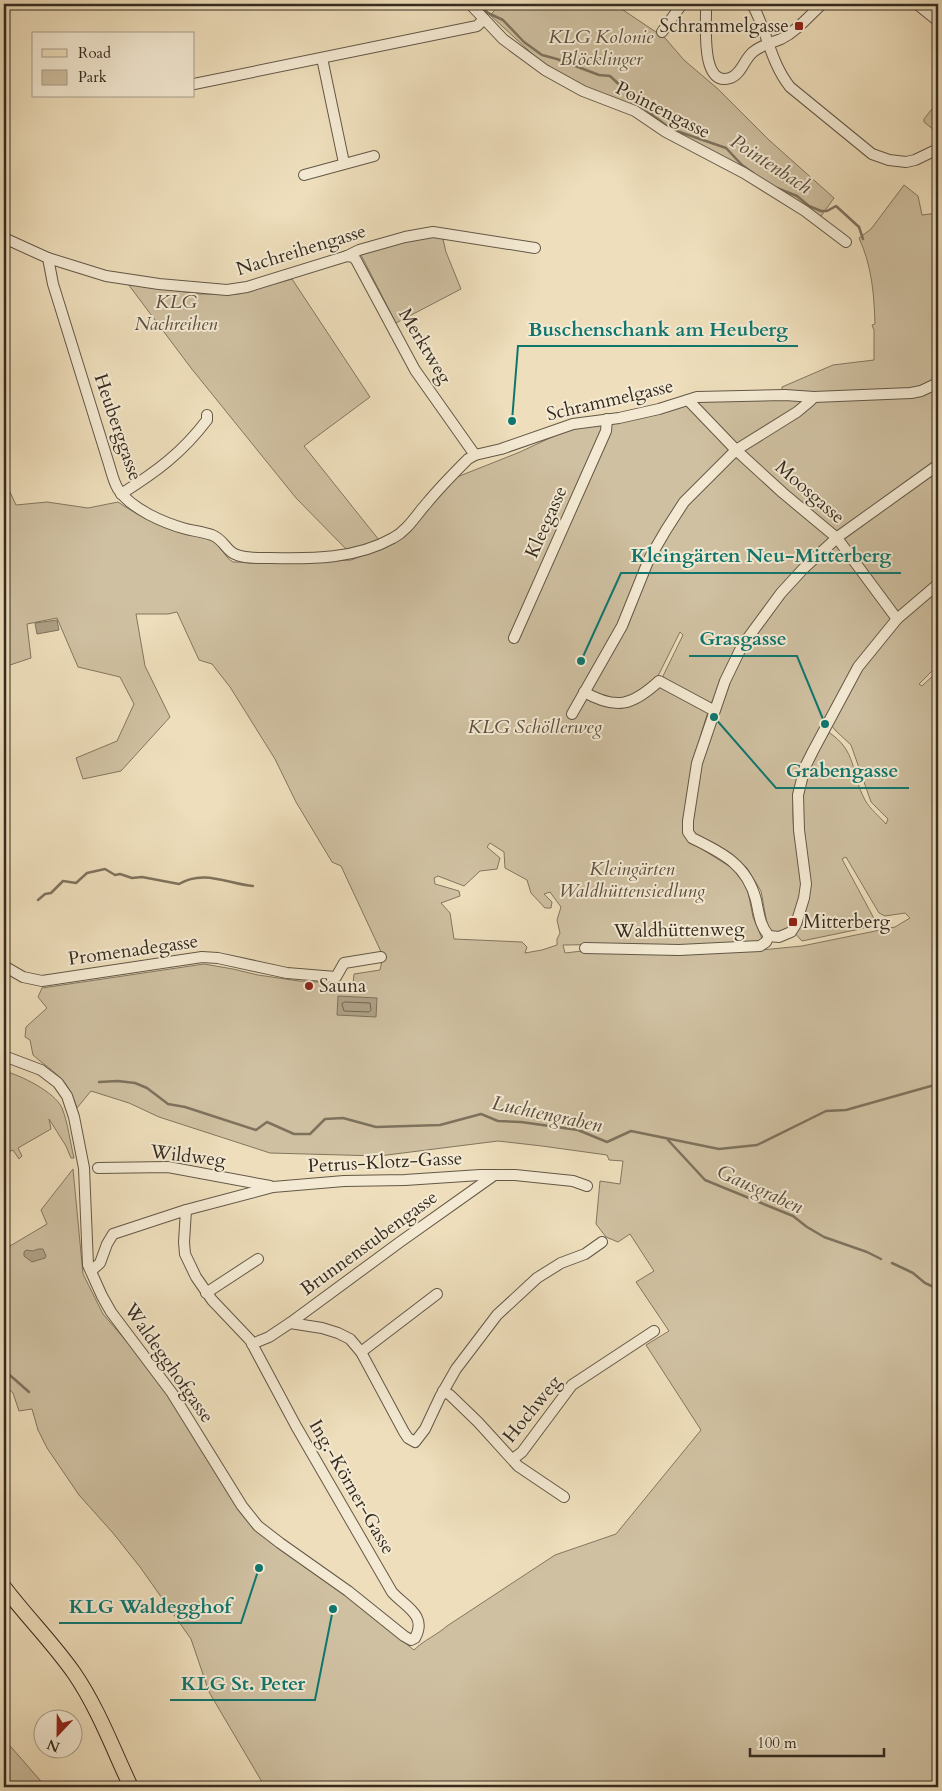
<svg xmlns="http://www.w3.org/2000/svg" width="942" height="1791" viewBox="0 0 942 1791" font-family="Cardo,serif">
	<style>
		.green { fill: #cfc0a1; stroke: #827660; fill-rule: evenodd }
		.water { fill: #afa186; stroke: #7e725d }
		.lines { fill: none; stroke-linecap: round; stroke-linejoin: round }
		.shore { stroke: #726653; stroke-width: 1 }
		.stream { stroke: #7e725d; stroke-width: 2.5 }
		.minor-casing { stroke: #635847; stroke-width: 12 }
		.major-casing { stroke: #352b20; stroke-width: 16 }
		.minor { stroke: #f4ead3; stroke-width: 10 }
		.major { stroke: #eedebb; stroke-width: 14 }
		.poi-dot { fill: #8f2418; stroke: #f4ead3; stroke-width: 2 }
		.labels { text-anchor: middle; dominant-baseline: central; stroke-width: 4; stroke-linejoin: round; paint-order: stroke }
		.poi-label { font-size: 19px; fill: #352b20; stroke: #f4ead3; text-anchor: start }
		.park-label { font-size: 19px; font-style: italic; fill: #5c5040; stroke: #f4ead3 }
		.street-label { font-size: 19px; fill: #352b20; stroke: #f4ead3 }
		.water-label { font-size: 20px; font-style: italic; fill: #5a4e3f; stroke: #f4ead3 }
		.leader { fill: none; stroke: #0f766e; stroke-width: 2 }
		.callout-dot { fill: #0f766e; stroke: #f4ead3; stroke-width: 2 }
		.callout-label { font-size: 20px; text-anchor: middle; font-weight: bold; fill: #0f766e; stroke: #f4ead3; stroke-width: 4; stroke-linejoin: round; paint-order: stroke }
	</style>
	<rect width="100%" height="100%" fill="#eedebb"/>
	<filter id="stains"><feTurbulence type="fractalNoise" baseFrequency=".004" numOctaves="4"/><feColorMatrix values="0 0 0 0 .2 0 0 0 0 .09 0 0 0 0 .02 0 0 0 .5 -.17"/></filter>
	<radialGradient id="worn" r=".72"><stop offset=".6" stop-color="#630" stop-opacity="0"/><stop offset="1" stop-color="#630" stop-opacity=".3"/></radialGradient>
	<g class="green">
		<path d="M501 4H614L665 38 684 60 718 89 769 140 834 198 819 219 576 83 539 60 490 15Z"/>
		<path d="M932 109 938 114V126L935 131 924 122V119Z"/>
		<path d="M904 185 918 196 922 215 938 213V665L919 684 922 686 938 671V1787H265L209 1692 191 1639 140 1567 113 1533 79 1495 47 1448 38 1430 32 1409 19 1411 13 1393 4 1385V1257L10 1246 47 1224 41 1210 73 1169 83 1274 103 1314 147 1365 168 1395 240 1512C264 1543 296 1557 327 1581 356 1603 385 1627 414 1650 424 1640 437 1635 447 1626L555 1555 616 1534 701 1430 646 1345 669 1331 636 1282 654 1271 630 1234 618 1242 606 1237 596 1224 600 1181 620 1184 623 1161 609 1160 607 1155 542 1146 498 1141 379 1156 270 1153 159 1117 129 1103 91 1091 77 1108C66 1076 57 1076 33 1055L30 1040 25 1037 26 1027 47 1008 38 997 42 988 204 964 233 969 258 975 299 981 353 984 354 974 380 970 383 956 341 866 332 862 296 802 275 759 230 687 212 664 199 660 177 612 168 614H136L145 666 170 717 121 771 83 779 76 758 117 741 134 704 120 677 78 667 57 618 27 624 31 658 4 667V559L7 557 4 551V479L16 505 47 502 88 508 118 502C136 514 157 526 178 531 186 534 196 533 205 536 220 541 224 558 233 562L296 563 351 560 379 549 403 535 457 477 520 452 567 430 591 424 619 422 671 410 698 400 782 399V387L833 365 874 360V330L872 325 875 324C874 294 872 266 859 238L871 229ZM633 591 639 597 621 633 617 626 626 612ZM680 632 683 635 663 676 664 681 709 704 712 702 722 679 728 683C709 731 694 777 692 829L697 835 716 844 732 854 747 868 761 891 768 929 771 933 778 935 790 928 802 941 860 929 877 924 842 859 846 857 879 913 885 916 905 913 910 918 895 927 802 946 761 950 679 955 582 951 565 953 563 945 634 944 703 947 763 941 753 917 748 892 743 881 732 868 697 846 689 843C676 815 698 742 708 712L706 708 672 691 652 683 659 674ZM824 723 831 725 836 731 851 745 871 802 888 819 886 824C879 816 870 809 865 800 850 772 858 751 827 731L809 765 801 791 803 842 806 860 799 861C796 846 793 830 793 815 792 781 809 751 824 723ZM490 843 504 852 505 868 527 880 531 893 545 908H551L552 902 544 894 550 892 561 907 557 920 560 933 557 939V945L542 950 525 953 527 947 522 942 454 939 450 913 441 903 460 896 459 891 435 884 434 878 438 876 464 886 480 871 497 869 500 858 487 847Z"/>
		<path d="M442 235 446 252 461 289 396 323 361 255 396 242Z"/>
		<path d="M292 279 370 397 304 446 379 540 348 551 296 498 191 368 128 284 200 294H238Z"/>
		<path d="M4 1071C20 1075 55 1092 62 1108 68 1123 70 1142 74 1158H71L66 1146 49 1119 51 1129 18 1148 22 1156 19 1159 13 1150 4 1154Z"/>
		<path d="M4 1739 46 1787H4Z"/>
	</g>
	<g class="water">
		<path d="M57 620 59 630 37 634 35 623Z"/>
		<path d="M338 996 377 998 376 1017 337 1015Z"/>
		<path d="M38 1249H43L46 1256 45 1258 32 1262 24 1256V1252L26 1250 33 1251Z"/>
	</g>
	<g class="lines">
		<path class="shore" d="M345 1002 370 1003 371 1010 369 1012 344 1011 342 1004Z"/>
		<g class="stream">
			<path d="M479 4 488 13 503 20 524 42 542 55 557 59 599 75 610 76 651 114 671 129 726 148 742 165 753 173"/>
			<path d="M777 188 797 196 809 206 821 211H827L836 206 859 227 863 239"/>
			<path d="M38 900 45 894 51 893 63 881 76 883 87 873 105 869 115 875 120 874 132 878 142 877 179 884C204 869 228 884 253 886"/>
			<path d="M99 1082 118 1081 135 1083 147 1088 168 1104 185 1107 256 1130 267 1122 294 1134H310L325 1119 343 1118 376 1127 440 1125 481 1114 498 1121 521 1122 578 1130 607 1142 631 1131 719 1149 757 1145 826 1111 846 1110 938 1084"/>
			<path d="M668 1140 705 1180 793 1216 807 1227 824 1237 867 1252 881 1259"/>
			<path d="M892 1263 913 1273 925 1283 938 1289"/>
			<path d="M4 1370 29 1392"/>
		</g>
		<g class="minor-casing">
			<g id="minor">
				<path d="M470 4 503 39 545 70 583 91 635 111 666 132 744 173 805 211 846 242"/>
				<path d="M706 4C707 19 699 88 730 78 742 74 744 59 753 52 761 45 772 43 781 39 797 31 809 16 822 4"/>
				<path d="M752 4C767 30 770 62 790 87L872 154 889 160 906 162 915 160 938 149"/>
				<path d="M917 4 938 21"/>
				<path d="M662 32 682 4"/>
				<path d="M322 58 344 163"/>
				<path d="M194 84 477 26 484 19"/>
				<path d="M304 175 374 156"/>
				<path d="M4 238 48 258 53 284 108 461C111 470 113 481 118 489 131 509 164 523 186 529 194 531 203 532 212 535 225 540 226 552 237 555 248 559 260 558 271 558 312 559 356 559 393 538 408 530 416 515 427 503 440 487 454 473 468 459L475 455 501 449 573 424 619 418 659 409 697 397 785 395 814 397 911 393 921 391 938 383"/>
				<path d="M347 256 353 257 356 260 415 370 475 455"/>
				<path d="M48 258 106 276 159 284 227 290 247 287 347 256 359 250 405 237 433 232 535 248"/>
				<path d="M688 400 736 450 783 493 837 538 897 619"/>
				<path d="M121 494C156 472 182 453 207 420V415"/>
				<path d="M514 638 606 431 607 419"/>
				<path d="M584 692C616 710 632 706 659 681L713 710"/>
				<path d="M572 714 622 626 649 559 666 530 684 502 736 450 797 412 809 402 814 397"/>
				<path d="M769 936C760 926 759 914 756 900 747 865 723 853 692 838L688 832V821L697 763 725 681 742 646 781 593 804 568 839 536 938 465"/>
				<path d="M769 936 779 937 791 932 796 924 804 898 806 884 799 830 798 795 805 767 813 751 858 667 897 619 938 584"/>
				<path d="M585 948 679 950 760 946 766 942 769 936"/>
				<path d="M4 966 23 977 42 981 202 957 218 958 287 973 336 977 344 963 381 957"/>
				<path d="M4 1056 41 1070 58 1083 67 1096 74 1117 84 1168 88 1265 102 1296 111 1312 172 1393 242 1506 258 1526 280 1543 348 1591 404 1636 411 1640 415 1638C428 1615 404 1606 392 1592L296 1426 250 1340 212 1300 196 1277 185 1254 184 1242 186 1210 113 1234 107 1244 100 1263 91 1271"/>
				<path d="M98 1168 168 1167 270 1186"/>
				<path d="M186 1210 273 1187 344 1181 405 1180 480 1175H515L573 1181 587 1186"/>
				<path d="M206 1293 258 1259"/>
				<path d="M290 1323 322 1328 338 1333 350 1339 361 1352 404 1432 408 1438 415 1442 425 1429 440 1397 456 1369 497 1315 537 1278 561 1263 585 1254 602 1242"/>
				<path d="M252 1344 269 1337 290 1323 400 1242 493 1176"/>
				<path d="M361 1352 437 1294"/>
				<path d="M443 1391 450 1395 478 1422 518 1466 564 1497"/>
				<path d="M513 1459 522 1452 572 1385 654 1331"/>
			</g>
		</g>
		<g class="major-casing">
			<path id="major" d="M4 1587C26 1616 53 1643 74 1673 98 1708 113 1749 131 1787"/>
		</g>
		<use href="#minor" class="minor"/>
		<use href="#major" class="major"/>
	</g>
	<g class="poi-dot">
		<rect x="794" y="21" width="10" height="10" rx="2.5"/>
		<rect x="788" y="917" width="10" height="10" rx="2.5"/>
		<circle cx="309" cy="986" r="5"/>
	</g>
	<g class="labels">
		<g class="poi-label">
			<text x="789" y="26" text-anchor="end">Schrammelgasse</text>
			<text x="803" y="922">Mitterberg</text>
			<text x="319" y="986">Sauna</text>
		</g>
		<g class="park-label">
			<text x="601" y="37">KLG Kolonie<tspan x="601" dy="22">Blöcklinger</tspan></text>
			<text x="176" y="302">KLG<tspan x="176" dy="22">Nachreihen</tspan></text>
			<text x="535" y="727">KLG Schöllerweg</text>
			<text x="632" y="869">Kleingärten<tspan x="632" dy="22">Waldhüttensiedlung</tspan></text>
		</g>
		<g class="street-label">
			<text transform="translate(663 110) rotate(27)">Pointengasse</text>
			<text transform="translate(301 250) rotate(-17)">Nachreihengasse</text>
			<text transform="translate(425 346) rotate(59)">Merktweg</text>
			<text transform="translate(610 400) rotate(-13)">Schrammelgasse</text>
			<text transform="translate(118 427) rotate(71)">Heuberggasse</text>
			<text transform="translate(810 492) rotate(41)">Moosgasse</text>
			<text transform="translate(546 522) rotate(-66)">Kleegasse</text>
			<text transform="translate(679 930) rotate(-1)">Waldhüttenweg</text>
			<text transform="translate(133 950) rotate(-8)">Promenadegasse</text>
			<text transform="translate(188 1156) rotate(7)">Wildweg</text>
			<text transform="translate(385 1162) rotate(-3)">Petrus-Klotz-Gasse</text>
			<text transform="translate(369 1243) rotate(-36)">Brunnenstubengasse</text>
			<text transform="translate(169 1363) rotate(55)">Waldegghofgasse</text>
			<text transform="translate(532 1409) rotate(-51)">Hochweg</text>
			<text transform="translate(352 1487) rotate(60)">Ing.-Körner-Gasse</text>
		</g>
		<g class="water-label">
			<text transform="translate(771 164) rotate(33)">Pointenbach</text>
			<text transform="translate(547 1114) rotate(12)">Luchtengraben</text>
			<text transform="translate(760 1189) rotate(24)">Gausgraben</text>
		</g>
	</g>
	<path class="leader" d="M512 421L518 346H798M581 661L621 573H901M825 724L797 656H689M714 717L776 788H909M259 1568L241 1623H59M333 1609L315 1700H170"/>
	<g class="callout-dot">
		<circle cx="512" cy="421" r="5"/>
		<circle cx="581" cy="661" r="5"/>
		<circle cx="825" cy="724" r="5"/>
		<circle cx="714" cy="717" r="5"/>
		<circle cx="259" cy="1568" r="5"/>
		<circle cx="333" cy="1609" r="5"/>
	</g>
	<g class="callout-label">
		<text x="658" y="336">Buschenschank am Heuberg</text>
		<text x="761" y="562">Kleingärten Neu-Mitterberg</text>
		<text x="743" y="645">Grasgasse</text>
		<text x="842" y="777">Grabengasse</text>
		<text x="150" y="1613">KLG Waldegghof</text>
		<text x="243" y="1690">KLG St. Peter</text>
	</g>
	<rect width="942" height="1791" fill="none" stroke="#eedebb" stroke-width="20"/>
	<rect x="5" y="5" width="932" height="1781" fill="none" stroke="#352b20" stroke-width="2.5"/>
	<rect x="10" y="10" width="922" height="1771" fill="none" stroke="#352b20"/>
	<rect x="32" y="32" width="162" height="65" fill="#f4ead3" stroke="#a89e8b"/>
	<rect x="42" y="49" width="25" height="8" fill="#eedebb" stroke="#a89e8b"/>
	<text x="78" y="58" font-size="15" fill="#352b20">Road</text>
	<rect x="42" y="70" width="25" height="15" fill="#cfc0a1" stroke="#a89e8b"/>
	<text x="78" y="82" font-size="15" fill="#352b20">Park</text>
	<g transform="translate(58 1734) rotate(202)"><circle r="24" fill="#f4ead3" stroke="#a89e8b"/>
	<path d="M0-4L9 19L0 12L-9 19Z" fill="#8f2418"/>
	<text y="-8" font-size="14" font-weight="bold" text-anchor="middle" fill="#352b20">N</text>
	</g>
	<path d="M750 1748v8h134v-8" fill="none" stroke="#352b20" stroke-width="2.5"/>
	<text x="757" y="1748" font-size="15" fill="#352b20" stroke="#f4ead3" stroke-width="4" paint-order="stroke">100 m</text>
	<rect width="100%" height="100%" filter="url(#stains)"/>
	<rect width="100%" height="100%" fill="url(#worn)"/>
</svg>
